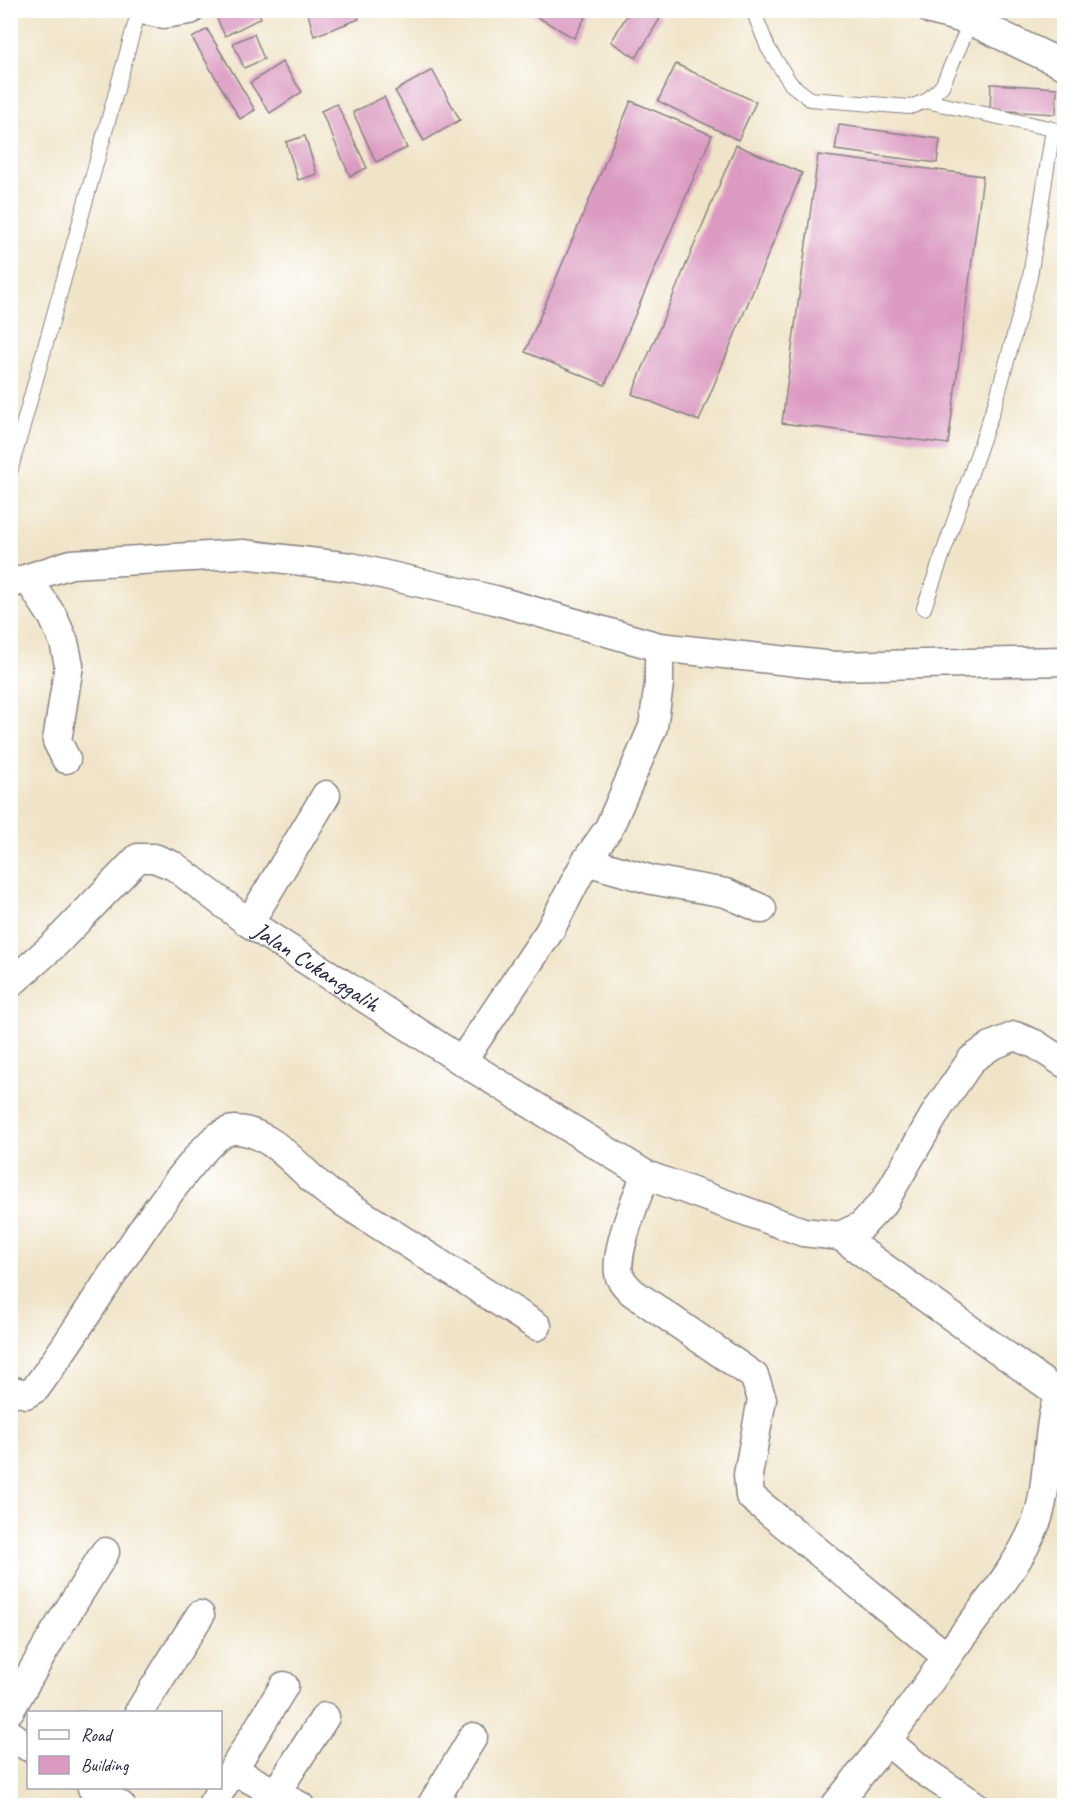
<svg xmlns="http://www.w3.org/2000/svg" width="1075" height="1816" viewBox="0 0 1075 1816" font-family="Caveat,sans-serif">
	<style>
		.building { fill: #db9ac1 }
		.lines { fill: none; stroke-linecap: round; stroke-linejoin: round }
		.lane-casing { stroke: #898382; stroke-width: 16 }
		.street-casing { stroke: #898382; stroke-width: 31 }
		.lane { stroke: #fff; stroke-width: 14 }
		.street { stroke: #fff; stroke-width: 28 }
		.labels { text-anchor: middle; dominant-baseline: central; stroke-width: 4.5; stroke-linejoin: round; paint-order: stroke }
		.street-label { font-size: 24px; fill: #22223b; stroke: #fff }
	</style>
	<rect width="100%" height="100%" fill="#fff"/>
	<filter id="ink" filterUnits="userSpaceOnUse"><feTurbulence type="fractalNoise" baseFrequency=".0167" numOctaves="2"/><feDisplacementMap in="SourceGraphic" scale="12" xChannelSelector="R" yChannelSelector="G"/><feConvolveMatrix kernelMatrix="1 2 1 2 8 2 1 2 1" color-interpolation-filters="sRGB"/></filter>
	<filter id="wash" filterUnits="userSpaceOnUse"><feTurbulence type="fractalNoise" baseFrequency=".008" numOctaves="4" result="noise"/><feDisplacementMap in="SourceGraphic" scale="24" xChannelSelector="R" yChannelSelector="G"/><feGaussianBlur stdDeviation="1.35" result="paint"/><feColorMatrix in="noise" values="0 0 0 0 0 0 0 0 0 0 0 0 0 0 0 0 0 1.4 0 .05"/><feComposite in="paint" operator="in"/></filter>
	<g filter="url(#wash)">
		<rect width="100%" height="100%" fill="#f0e4c8"/>
		<g id="blocks">
			<g class="building">
				<path d="M213 10H257L261 18 225 36Z"/>
				<path d="M307 10H356L359 19 314 36Z"/>
				<path d="M525 10H589L574 38Z"/>
				<path d="M630 10H649L661 17 636 58 611 42Z"/>
				<path d="M207 29 255 110 240 119 192 38Z"/>
				<path d="M254 34 264 59 244 68 233 43Z"/>
				<path d="M282 62 302 92 270 113 250 83Z"/>
				<path d="M676 64 756 102 738 140 658 101Z"/>
				<path d="M432 70 460 120 424 141 395 91Z"/>
				<path d="M991 84 1057 88 1056 114 990 110Z"/>
				<path d="M384 97 407 148 376 162 353 112Z"/>
				<path d="M631 101 712 135 605 385 525 352Z"/>
				<path d="M337 104 367 168 350 176 321 111Z"/>
				<path d="M839 125 940 139 937 163 835 150Z"/>
				<path d="M305 136 317 174 298 180 286 142Z"/>
				<path d="M736 145 802 173 699 421 632 394Z"/>
				<path d="M818 155 983 176 948 444 782 423Z"/>
			</g>
		</g>
	</g>
	<g filter="url(#ink)">
		<use href="#blocks" fill-opacity="0" stroke="#898382" stroke-width="1.5"/>
		<g class="lines">
			<g class="lane-casing">
				<g id="lane">
					<path d="M753 10 768 48 791 84 810 99 910 107 926 101 942 86 971 21"/>
					<path d="M10 472 139 10"/>
					<path d="M924 608 996 401 1030 277 1053 129 926 101"/>
				</g>
			</g>
			<g class="street-casing">
				<g id="street">
					<path d="M141 10 164 14 190 10"/>
					<path d="M931 10 971 21 1064 65"/>
					<path d="M28 579 53 617 64 642 69 665 57 741 66 759"/>
					<path d="M10 584 71 564 243 554 351 567 495 600 659 647 834 666 1064 661"/>
					<path d="M586 861 652 880 726 893 762 909"/>
					<path d="M249 923 326 795"/>
					<path id="s1" d="M10 984 54 945 138 858H154L174 866 249 923 462 1061 646 1175 803 1232 840 1236 1058 1393"/>
					<path d="M462 1061 549 932 586 861 609 828 653 727 659 684V647"/>
					<path d="M646 1175C637 1195 612 1257 620 1277 623 1283 628 1288 632 1292L754 1376 762 1399 748 1475 750 1496 947 1657 887 1741 918 1767 976 1806"/>
					<path d="M840 1236 861 1226 884 1202 939 1107 972 1059 991 1046 1015 1036 1035 1044 1064 1063"/>
					<path d="M10 1390 26 1394 36 1388C91 1313 136 1230 196 1159 205 1148 221 1129 236 1130 274 1131 301 1173 329 1193L537 1326"/>
					<path d="M947 1657C977 1614 1016 1572 1036 1523 1051 1486 1045 1411 1064 1385"/>
					<path d="M10 1710 52 1637 105 1552"/>
					<path d="M139 1712 200 1615"/>
					<path d="M10 1734 28 1747"/>
					<path d="M233 1770 300 1806"/>
					<path d="M92 1788 121 1806"/>
					<path d="M277 1791 325 1717"/>
					<path d="M211 1806 284 1686"/>
					<path d="M431 1806 473 1737"/>
					<path d="M835 1806 887 1741"/>
				</g>
			</g>
			<use href="#lane" class="lane"/>
			<use href="#street" class="street"/>
		</g>
	</g>
	<g class="labels">
		<g class="street-label">
			<text stroke="none"><textPath href="#s1" startOffset="392">Jalan Cukanggalih</textPath></text>
		</g>
	</g>
	<rect width="1075" height="1816" fill="none" stroke="#fff" stroke-width="36"/>
	<rect x="27" y="1711" width="195" height="78" fill="#ffffff" stroke="#a7a7b1" stroke-width="1.5"/>
	<rect x="39" y="1730" width="30" height="9" fill="#ffffff" stroke="#a7a7b1" stroke-width="1.5"/>
	<text x="81" y="1741" font-size="18" fill="#22223b">Road</text>
	<rect x="39" y="1756" width="30" height="18" fill="#db9ac1" stroke="#a7a7b1" stroke-width="1.5"/>
	<text x="81" y="1771" font-size="18" fill="#22223b">Building</text>
</svg>
